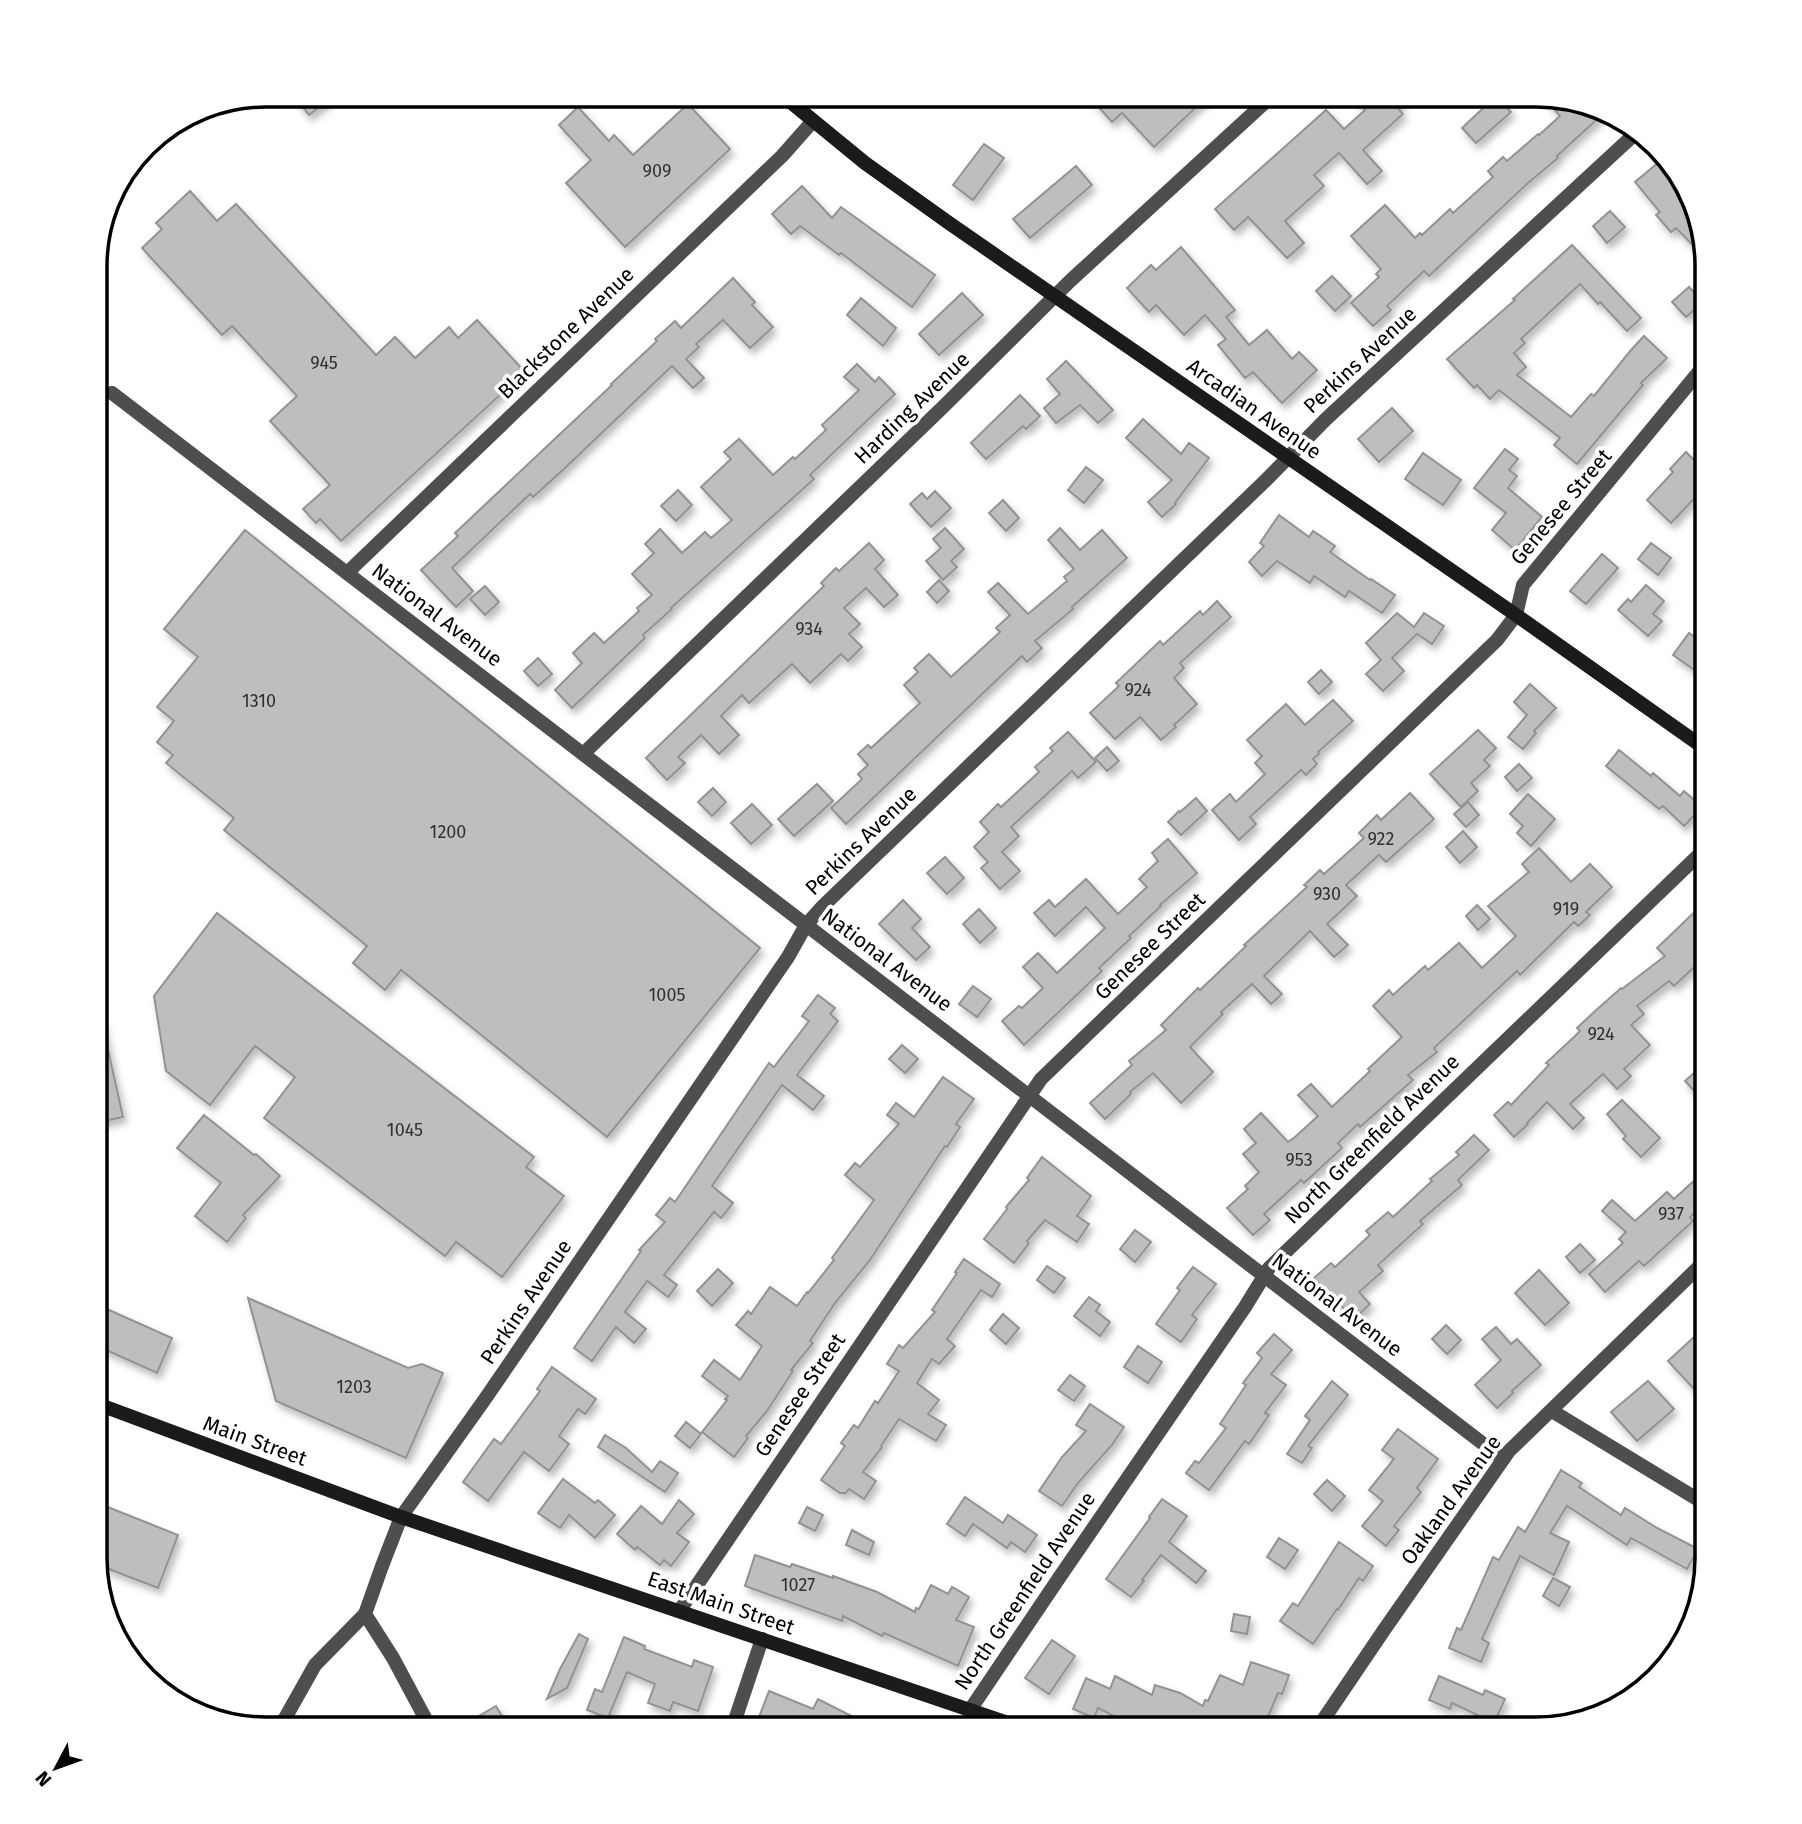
<svg xmlns="http://www.w3.org/2000/svg" width="1802" height="1824" viewBox="0 0 1802 1824" font-family="'Fira Sans',sans-serif">
	<style>
		.building { fill: #bebebe; stroke: #929292; stroke-width: 2; filter: url(#shadow) }
		.lines { fill: none; stroke-linecap: round; stroke-linejoin: round }
		.minor { stroke: #4e4e4e; stroke-width: 14 }
		.tertiary { stroke: #4e4e4e; stroke-width: 14 }
		.secondary { stroke: #1b1b1b; stroke-width: 14 }
		.labels { text-anchor: middle; dominant-baseline: central; stroke-width: 7; stroke-linejoin: round; paint-order: stroke }
		.number-label { font-size: 18px; fill: #303030 }
		.street-label { font-size: 21px; fill: #000; stroke: #fff }
		.rim { fill: none; stroke: #000; stroke-width: 3.5 }
	</style>
	<defs>
		<filter id="shadow"><feDropShadow dx="3.5" dy="5.5" stdDeviation="3.5" flood-color="#0004"/></filter>
	</defs>
	<rect width="100%" height="100%" fill="#fff"/>
	<g class="building">
		<path d="M292 94 300 95H334L309 115Z"/>
		<path d="M1088 95H1209L1154 147 1122 113 1112 122Z"/>
		<path d="M1351 95H1408L1396 106 1403 114 1363 150 1382 171 1367 184 1339 153 1314 175 1324 186 1285 221 1304 243 1287 258 1248 217 1234 230 1215 209 1326 110 1344 129 1365 110Z"/>
		<path d="M1542 95H1547L1606 111 1557 156 1558 158 1528 183 1429 276 1424 271 1387 306 1391 310 1373 326 1351 303 1379 277 1376 274 1381 269 1351 236 1385 205 1415 238 1420 233 1422 235 1450 209 1453 213 1493 177 1488 171 1503 157 1507 161 1538 134 1539 135 1560 116Z"/>
		<path d="M1496 96 1511 112 1476 143 1462 128Z"/>
		<path d="M688 104 730 149 625 247 566 183 591 160 559 125 578 107 609 141 614 135 633 155Z"/>
		<path d="M984 144 1004 158 973 200 953 185Z"/>
		<path d="M1659 162 1698 210 1707 260 1676 228 1671 232 1656 215 1660 212 1635 182Z"/>
		<path d="M1076 166 1092 185 1030 238 1013 219Z"/>
		<path d="M802 186 832 218 841 207 935 275 912 307 841 253 839 255 800 226 791 234 772 214Z"/>
		<path d="M190 191 217 221 236 204 376 355 395 337 415 358 449 327 458 338 477 320 525 372 341 541 320 519 316 523 303 509 330 485 270 421 297 396 232 326 222 335 142 248 162 229 156 223Z"/>
		<path d="M1610 211 1625 227 1607 243 1593 226Z"/>
		<path d="M1572 245 1641 318 1627 331 1600 302 1598 304 1580 284 1521 339 1525 343 1514 353 1526 367 1517 375 1571 417 1591 394 1594 396 1631 350 1644 336 1667 358 1641 383 1643 385 1628 403 1577 464 1554 445 1560 438 1499 390 1490 399 1477 385 1474 388 1447 359 1515 300 1513 299Z"/>
		<path d="M1181 247 1235 310 1226 317 1249 345 1267 330 1292 359 1299 352 1317 370 1282 403 1253 372 1245 378 1218 345 1226 339 1205 315 1184 335 1156 305 1149 312 1127 288 1151 265 1156 270Z"/>
		<path d="M1332 276 1351 296 1335 311 1316 291Z"/>
		<path d="M733 278 755 302 752 305 773 327 750 348 723 320 696 344 699 347 686 359 704 378 693 388 672 366 564 469 533 497 530 494 452 568 473 591 456 607 421 570 458 536 455 533 612 385 611 384 657 341 655 339 675 321 681 328Z"/>
		<path d="M1689 287 1703 302 1686 317 1672 302Z"/>
		<path d="M962 293 983 315 939 355 919 334Z"/>
		<path d="M861 298 896 328 883 346 847 315Z"/>
		<path d="M1066 361 1113 410 1098 423 1080 405 1056 423 1044 408 1060 394 1047 379Z"/>
		<path d="M857 364 875 382 879 377 895 394 810 475 814 479 671 608 672 609 643 635 645 638 572 708 555 690 582 663 573 653 594 633 604 643 639 611 637 608 652 595 632 574 654 553 645 544 660 529 682 553 705 532 711 538 732 520 701 487 731 459 724 452 739 439 773 475 793 457 795 459 826 430 822 425 859 390 844 377Z"/>
		<path d="M1020 395 1040 416 1026 429 1023 426 986 459 971 443Z"/>
		<path d="M1392 408 1413 431 1379 462 1358 439Z"/>
		<path d="M1143 419 1181 454 1189 443 1209 458 1175 503 1176 504 1162 517 1148 502 1172 480 1126 438Z"/>
		<path d="M1505 449 1518 459 1509 470 1517 476 1508 488 1542 517 1515 550 1492 530 1506 513 1474 488Z"/>
		<path d="M1686 452 1707 473V485L1671 523 1647 500 1673 472 1670 469Z"/>
		<path d="M1423 453 1461 480 1443 505 1405 479Z"/>
		<path d="M1086 467 1103 480 1084 503 1068 490Z"/>
		<path d="M678 490 692 505 676 521 661 506Z"/>
		<path d="M935 491 951 508 931 527 910 504 922 493 927 499Z"/>
		<path d="M1003 500 1019 518 1006 531 989 513Z"/>
		<path d="M1279 515 1309 537 1313 531 1335 546 1330 552 1370 580 1371 579 1395 595 1382 613 1349 591 1345 597 1314 576 1310 583 1277 561 1262 576 1249 562 1264 546 1260 543Z"/>
		<path d="M945 528 964 549 951 561 957 567 943 580 926 561 941 548 933 539Z"/>
		<path d="M1060 528 1080 550 1102 530 1127 558 1072 607 1073 609 1035 641 1042 648 1027 662 1022 656 846 824 831 808 862 779 858 774 868 765 858 754 868 745 871 748 920 703 904 685 918 672 914 668 929 654 951 677 1000 632 996 628 1010 615 988 592 998 583 1028 614 1067 581 1064 577 1074 569 1048 540Z"/>
		<path d="M245 530 760 948 607 1137 401 970 385 990 353 963 367 946 224 830 234 818 166 763 173 755 157 742 174 721 157 707 198 657 164 629Z"/>
		<path d="M869 543 884 560 875 569 898 595 884 607 866 588 844 608 860 624 849 634 862 647 848 661 841 654 810 683 792 664 749 703 742 695 721 716 739 735 719 754 701 735 678 757 685 763 667 780 646 758 824 586 821 583 836 568 839 571Z"/>
		<path d="M1651 543 1671 558 1658 575 1638 559Z"/>
		<path d="M1602 554 1618 568 1586 604 1570 591Z"/>
		<path d="M939 580 949 591 937 603 927 592Z"/>
		<path d="M1646 585 1664 601 1653 614 1662 621 1648 636 1618 610 1628 599 1631 602Z"/>
		<path d="M485 586 499 602 485 615 470 599Z"/>
		<path d="M1217 601 1231 617 1180 663 1184 668 1174 678 1197 704 1174 725 1176 727 1161 740 1140 717 1115 739 1090 713 1119 686 1116 683 1160 641 1163 645 1200 611 1203 615Z"/>
		<path d="M1397 613 1414 627 1424 613 1444 626 1432 644 1417 634 1392 658 1404 671 1383 691 1366 674 1381 660 1366 643Z"/>
		<path d="M1689 633 1707 646V679L1673 655Z"/>
		<path d="M538 658 552 674 538 686 524 671Z"/>
		<path d="M1321 670 1332 682 1319 694 1308 682Z"/>
		<path d="M1530 684 1556 708 1534 731 1536 733 1523 749 1508 737 1527 715 1514 702Z"/>
		<path d="M1333 700 1353 721 1318 752 1319 754 1313 759 1317 764 1306 775 1301 770 1250 817 1256 824 1239 840 1212 810 1230 794 1236 802 1265 774 1255 763 1262 756 1247 740 1286 704 1305 725Z"/>
		<path d="M1478 730 1496 748 1484 760 1490 766 1471 783 1478 791 1461 807 1430 774Z"/>
		<path d="M1068 732 1096 762 1078 778 1072 771 1011 827 1019 836 1002 852 1020 871 1000 889 981 868 988 862 974 847 989 832 980 822 998 804 1001 807 1039 772 1035 767 1053 751 1050 748Z"/>
		<path d="M1107 747 1119 761 1107 771 1095 758Z"/>
		<path d="M1619 750 1651 776 1653 773 1680 796 1684 791 1702 807 1684 826 1663 806 1659 809 1606 766Z"/>
		<path d="M1519 764 1532 778 1517 791 1505 777Z"/>
		<path d="M817 784 833 801 794 836 778 819Z"/>
		<path d="M713 788 726 802 712 816 698 802Z"/>
		<path d="M1410 793 1434 819 1386 862 1379 855 1346 885 1357 896 1327 924 1348 945 1334 957 1310 931 1264 976 1282 994 1271 1004 1252 984 1221 1012 1223 1014 1190 1047 1213 1072 1181 1103 1153 1073 1130 1092 1131 1094 1105 1119 1090 1103 1132 1065 1129 1061 1166 1030 1161 1025 1198 988 1200 990 1246 946 1244 945 1307 887 1304 885 1320 870 1324 874 1364 838 1359 833 1377 815 1381 820Z"/>
		<path d="M1528 794 1555 819 1531 846 1517 833 1523 826 1510 814Z"/>
		<path d="M1196 798 1207 811 1181 835 1168 822 1179 811 1180 812Z"/>
		<path d="M1468 802 1479 815 1466 827 1454 814Z"/>
		<path d="M752 804 772 825 751 844 731 823Z"/>
		<path d="M1463 831 1477 847 1460 863 1446 847Z"/>
		<path d="M1168 839 1197 873 1160 905 1161 906 1129 936 1131 938 1099 968 1102 971 1024 1045 1002 1021 1019 1006 1022 1008 1043 988 1023 967 1038 953 1057 973 1105 928 1086 907 1055 936 1034 913 1049 900 1055 907 1086 879 1118 914 1147 887 1139 879 1158 861 1152 853Z"/>
		<path d="M1539 848 1571 882 1590 864 1612 887 1586 912 1590 915 1578 926 1574 922 1520 975 1517 971 1434 1048 1437 1052 1408 1075 1413 1080 1360 1127 1358 1124 1338 1143 1342 1148 1304 1183 1301 1180 1264 1214 1270 1220 1253 1235 1227 1208 1248 1189 1245 1186 1259 1172 1243 1154 1256 1143 1244 1129 1261 1113 1288 1142 1295 1137 1318 1116 1298 1095 1311 1084 1332 1107 1370 1071 1368 1069 1402 1037 1373 1006 1389 990 1393 995 1425 966 1428 970 1459 943 1482 968 1516 936 1488 906 1529 872 1522 864Z"/>
		<path d="M945 857 964 878 947 894 927 873Z"/>
		<path d="M903 900 921 919 912 928 930 947 916 960 879 924Z"/>
		<path d="M1707 900V955L1674 986 1669 981 1637 1006 1644 1014 1631 1025 1650 1045 1624 1069 1631 1076 1617 1089 1603 1074 1570 1104 1584 1118 1573 1129 1547 1102 1527 1123 1528 1124 1514 1137 1494 1115 1508 1102 1511 1105 1549 1065 1546 1063 1574 1037 1580 1031 1577 1028 1594 1012 1621 988 1622 989 1665 956 1657 948Z"/>
		<path d="M1477 905 1490 919 1478 930 1466 916Z"/>
		<path d="M979 909 996 928 980 943 963 924Z"/>
		<path d="M217 913 534 1157 526 1167 564 1196 502 1277 456 1242 445 1256 264 1118 295 1077 255 1046 210 1105 166 1071 154 996Z"/>
		<path d="M973 986 991 999 977 1017 959 1004Z"/>
		<path d="M818 995 835 1008 830 1014 838 1021 797 1075 824 1096 813 1110 782 1085 712 1186 733 1203 721 1218 714 1212 664 1275 677 1285 668 1297 647 1281 625 1312 646 1329 634 1343 616 1327 592 1361 574 1348 641 1251 639 1250 665 1222 656 1215 670 1198 675 1202 769 1063 774 1067 809 1021 802 1016Z"/>
		<path d="M95 1018H101L123 1117 95 1123Z"/>
		<path d="M902 1045 918 1059 905 1073 889 1059Z"/>
		<path d="M1707 1061V1105L1685 1081Z"/>
		<path d="M943 1077 974 1099 956 1124 960 1127 947 1147 945 1146 870 1260 835 1303 810 1341 813 1343 791 1370 793 1371 767 1411 746 1436 748 1438 734 1457 702 1432 727 1400 725 1399 728 1396 702 1376 714 1360 740 1380 762 1346 736 1325 748 1311 751 1314 770 1287 797 1306 807 1292 808 1293 834 1260 832 1258 874 1200 845 1175 855 1163 860 1167 899 1124 887 1115 896 1103 914 1117Z"/>
		<path d="M1622 1100 1660 1138 1641 1157 1623 1139 1626 1136 1607 1114Z"/>
		<path d="M204 1115 254 1155 256 1154 280 1176 243 1215 246 1218 227 1242 195 1216 221 1183 177 1148Z"/>
		<path d="M1474 1135 1489 1150 1458 1180 1462 1185 1420 1221 1423 1224 1378 1265 1383 1271 1359 1292 1370 1304 1354 1319 1314 1278 1331 1263 1335 1267 1370 1235 1366 1231 1388 1212 1393 1217 1432 1181 1430 1179 1459 1155 1456 1152Z"/>
		<path d="M1042 1157 1091 1196 1077 1216 1089 1224 1077 1242 1045 1220 1027 1241 1029 1243 1014 1263 984 1239 1007 1209 1006 1207 1029 1180 1027 1178Z"/>
		<path d="M1698 1177 1707 1188V1201L1690 1217 1693 1221 1644 1266 1639 1261 1605 1292 1589 1274 1623 1243 1619 1239 1626 1232 1602 1211 1612 1200 1635 1221 1667 1192 1674 1199Z"/>
		<path d="M1135 1230 1151 1242 1135 1262 1120 1249Z"/>
		<path d="M1580 1244 1595 1260 1580 1273 1566 1257Z"/>
		<path d="M964 1259 1000 1284 992 1297 981 1290 947 1339 955 1346 939 1364 932 1359 917 1383 939 1400 928 1414 946 1425 936 1441 899 1419 881 1446 882 1447 863 1472 876 1481 864 1499 849 1489 846 1493H840L821 1480 845 1446 841 1443 854 1425 858 1428 875 1401 878 1403 899 1371 887 1364 899 1345 903 1348 935 1312 932 1310 957 1273 955 1272Z"/>
		<path d="M1047 1266 1065 1278 1054 1293 1037 1280Z"/>
		<path d="M1193 1267 1216 1284 1192 1315 1197 1319 1181 1342 1156 1324 1180 1290 1177 1288Z"/>
		<path d="M718 1269 733 1283 712 1306 697 1291Z"/>
		<path d="M1539 1270 1569 1303 1545 1325 1515 1293Z"/>
		<path d="M1089 1297 1100 1305 1096 1311 1110 1322 1100 1336 1074 1316Z"/>
		<path d="M248 1298 408 1368 422 1364 443 1373 406 1458 276 1401Z"/>
		<path d="M100 1306 172 1338 157 1373 95 1345V1318Z"/>
		<path d="M1003 1314 1019 1328 1006 1344 990 1330Z"/>
		<path d="M1446 1325 1461 1340 1447 1354 1432 1339Z"/>
		<path d="M1707 1325V1403L1668 1361Z"/>
		<path d="M1496 1327 1511 1344 1517 1339 1541 1365 1512 1391 1513 1393 1497 1408 1475 1385 1501 1360 1482 1339Z"/>
		<path d="M1274 1334 1292 1350 1271 1374 1286 1385 1265 1413 1269 1415 1249 1444 1245 1441 1209 1490 1186 1473 1195 1461 1199 1463 1226 1428 1220 1424 1246 1385 1243 1383 1262 1358 1257 1353Z"/>
		<path d="M1138 1346 1162 1362 1148 1383 1124 1367Z"/>
		<path d="M552 1367 596 1399 585 1414 578 1409 559 1436 569 1444 549 1471 524 1452 488 1501 463 1482 494 1439 501 1444 540 1391 537 1389Z"/>
		<path d="M1070 1375 1085 1386 1074 1401 1058 1390Z"/>
		<path d="M1332 1381 1348 1395 1308 1446 1312 1448 1302 1463 1287 1454 1310 1420 1305 1416Z"/>
		<path d="M1648 1381 1674 1409 1637 1441 1611 1412Z"/>
		<path d="M1090 1404 1124 1427 1112 1445 1078 1483 1062 1506 1039 1491 1062 1457 1086 1431 1076 1425Z"/>
		<path d="M686 1422 701 1434 690 1448 675 1436Z"/>
		<path d="M1398 1429 1438 1459 1417 1488 1421 1492 1394 1526 1399 1530 1386 1546 1362 1526 1383 1501 1369 1490 1394 1459 1382 1450Z"/>
		<path d="M605 1435 626 1448 652 1472 660 1461 678 1473 665 1492 598 1447Z"/>
		<path d="M1561 1470 1582 1483 1579 1487 1621 1515 1625 1508 1657 1528 1698 1549 1687 1569 1631 1538 1627 1545 1567 1506 1550 1533 1569 1542 1554 1575 1520 1556 1482 1639 1489 1643 1481 1662 1449 1648 1457 1628 1461 1630 1493 1557 1499 1560 1518 1527 1525 1532Z"/>
		<path d="M563 1479 595 1503 598 1500 615 1515 595 1538 569 1515 560 1528 538 1513Z"/>
		<path d="M1327 1480 1345 1496 1332 1511 1314 1494Z"/>
		<path d="M965 1497 1003 1523 1008 1515 1037 1535 1025 1552 1011 1542 1007 1548 973 1524 965 1536 947 1524Z"/>
		<path d="M1162 1499 1187 1516 1169 1542 1206 1571 1196 1583 1161 1555 1142 1580 1144 1581 1131 1597 1106 1579 1150 1518 1149 1517Z"/>
		<path d="M679 1500 694 1514 677 1533 689 1542 671 1566 664 1560 660 1565 637 1547 635 1550 617 1534 641 1506 662 1524Z"/>
		<path d="M95 1502 178 1535 158 1588 96 1564Z"/>
		<path d="M807 1507 823 1515 815 1531 799 1523Z"/>
		<path d="M852 1530 874 1542 869 1555 846 1545Z"/>
		<path d="M1279 1538 1298 1550 1285 1569 1267 1557Z"/>
		<path d="M1339 1542 1373 1566 1363 1581 1359 1578 1338 1610 1337 1609 1313 1644 1280 1621 1293 1603 1298 1606Z"/>
		<path d="M755 1555 790 1567 792 1564 833 1578V1576L877 1592 915 1612 916 1608 919 1609 931 1585 948 1594 952 1587 969 1597 956 1620 974 1627 958 1666 884 1633 882 1636 843 1616 842 1621 745 1586Z"/>
		<path d="M1553 1578 1570 1587 1559 1606 1543 1596Z"/>
		<path d="M1234 1614 1250 1617 1247 1634 1231 1631Z"/>
		<path d="M579 1634 588 1639 567 1688 547 1699 560 1669Z"/>
		<path d="M624 1637 645 1646 644 1649 692 1667 694 1660 713 1667 698 1711 673 1702 670 1711 648 1703 655 1684 627 1672 608 1718 587 1710 595 1689 602 1692Z"/>
		<path d="M1052 1640 1075 1656 1049 1694 1025 1678Z"/>
		<path d="M1251 1662 1289 1675 1282 1694 1278 1693 1263 1729H1157L1139 1720 1135 1727 1098 1708 1094 1718 1073 1709 1086 1678 1110 1689 1115 1676 1152 1695 1155 1685 1180 1693 1203 1706 1205 1700 1208 1701 1220 1675 1243 1685Z"/>
		<path d="M1439 1676 1483 1695 1485 1690 1505 1699 1494 1723 1452 1703 1450 1709 1429 1700Z"/>
		<path d="M769 1691 813 1709 818 1699 877 1729H766L756 1725Z"/>
		<path d="M496 1706 506 1723 495 1730H477L472 1720Z"/>
	</g>
	<g class="lines">
		<g class="minor">
			<path d="M112 393 1503 1459"/>
			<path d="M347 573 782 156 813 121"/>
			<path d="M583 754 943 407 1070 281 1273 95"/>
			<path d="M1552 1411 1707 1505"/>
			<path d="M680 1610 1041 1079 1497 640 1516 615 1523 585 1707 362"/>
			<path d="M365 1614 393 1658 431 1729"/>
			<path d="M970 1710 1059 1578 1245 1307 1269 1268 1707 847"/>
			<path d="M279 1729 315 1665 365 1614 382 1566 401 1517 485 1399 788 957 806 925 823 906 1265 481 1326 419 1637 132"/>
			<path d="M732 1729 762 1639"/>
		</g>
		<path class="tertiary" d="M1317 1729 1384 1630 1509 1451 1707 1259"/>
		<g class="secondary">
			<path d="M782 95 865 163 949 223 1516 615 1707 750"/>
			<path d="M95 1403 401 1517 1026 1729"/>
		</g>
	</g>
	<g class="labels">
		<g class="number-label">
			<text x="657" y="171">909</text>
			<text x="324" y="363">945</text>
			<text x="809" y="629">934</text>
			<text x="1138" y="690">924</text>
			<text x="259" y="701">1310</text>
			<text x="448" y="832">1200</text>
			<text x="1381" y="839">922</text>
			<text x="1327" y="894">930</text>
			<text x="1566" y="909">919</text>
			<text x="667" y="995">1005</text>
			<text x="1601" y="1034">924</text>
			<text x="405" y="1130">1045</text>
			<text x="1299" y="1160">953</text>
			<text x="1671" y="1214">937</text>
			<text x="354" y="1387">1203</text>
			<text x="798" y="1585">1027</text>
		</g>
		<g class="street-label">
			<text transform="translate(566 333) rotate(-44)">Blackstone Avenue</text>
			<text transform="translate(1360 360) rotate(-43)">Perkins Avenue</text>
			<text transform="translate(912 408) rotate(-44)">Harding Avenue</text>
			<text transform="translate(1254 409) rotate(35)">Arcadian Avenue</text>
			<text transform="translate(1561 507) rotate(-50)">Genesee Street</text>
			<text transform="translate(437 615) rotate(37)">National Avenue</text>
			<text transform="translate(861 841) rotate(-44)">Perkins Avenue</text>
			<text transform="translate(1150 946) rotate(-44)">Genesee Street</text>
			<text transform="translate(887 960) rotate(37)">National Avenue</text>
			<text transform="translate(1372 1139) rotate(-44)">North Greenfield Avenue</text>
			<text transform="translate(526 1302) rotate(-56)">Perkins Avenue</text>
			<text transform="translate(1337 1305) rotate(37)">National Avenue</text>
			<text transform="translate(800 1395) rotate(-56)">Genesee Street</text>
			<text transform="translate(255 1441) rotate(20)">Main Street</text>
			<text transform="translate(1451 1500) rotate(-54)">Oakland Avenue</text>
			<text transform="translate(1025 1591) rotate(-56)">North Greenfield Avenue</text>
			<text transform="translate(721 1603) rotate(19)">East Main Street</text>
		</g>
	</g>
	<path d="M0 0H1802V1824H0ZM266 107H1536A159 159 0 0 1 1695 266V1558A159 159 0 0 1 1536 1717H266A159 159 0 0 1 107 1558V266A159 159 0 0 1 266 107Z" fill="#fff" fill-rule="evenodd"/>
	<path class="rim" d="M266 107H1536A159 159 0 0 1 1695 266V1558A159 159 0 0 1 1536 1717H266A159 159 0 0 1 107 1558V266A159 159 0 0 1 266 107Z"/>
	<g transform="translate(56 1768) rotate(229)" stroke="#ffffff" stroke-width="5" paint-order="stroke">
	<path d="M0-5L12 26L0 18L-12 26Z" fill="#000000"/>
	<text y="-10" font-size="19" font-weight="bold" text-anchor="middle" fill="#000000">N</text>
	</g>
</svg>
